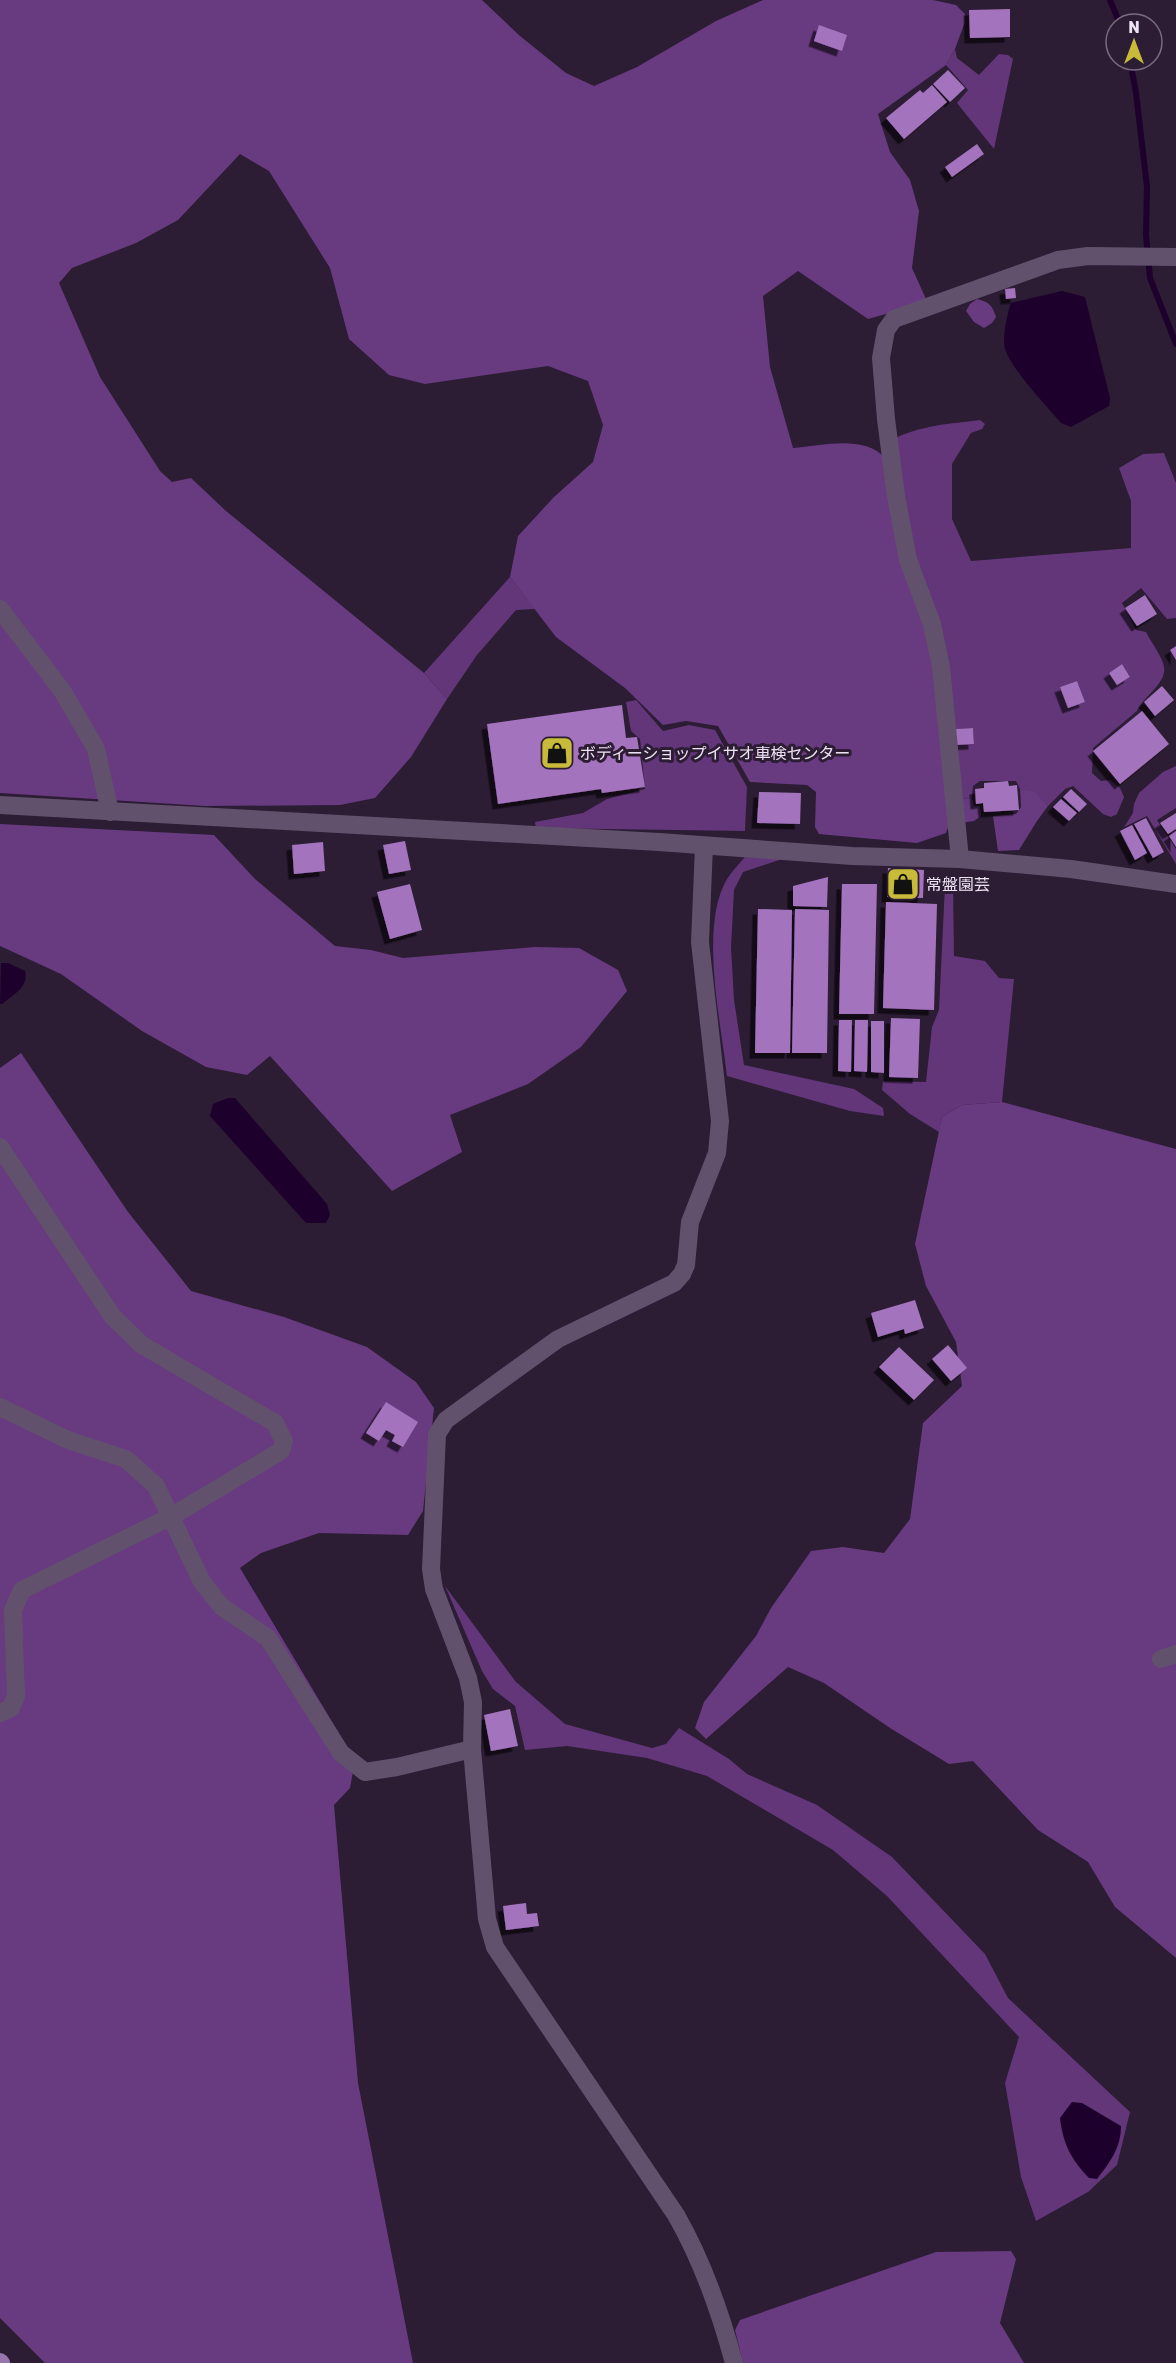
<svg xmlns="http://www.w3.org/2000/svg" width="1176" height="2363" viewBox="0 0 1176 2363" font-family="Rubik,'Noto Sans JP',sans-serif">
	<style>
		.green { fill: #623679; fill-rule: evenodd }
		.forest { fill: #683a80 }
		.water { fill: #1e002c }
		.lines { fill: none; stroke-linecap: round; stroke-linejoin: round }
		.stream { stroke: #1e002c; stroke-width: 6 }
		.building { fill: #a373bd; filter: url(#shadow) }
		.minor { stroke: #62516d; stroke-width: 18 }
		.major { stroke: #9975ae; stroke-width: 18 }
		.labels { text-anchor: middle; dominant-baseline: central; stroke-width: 6; stroke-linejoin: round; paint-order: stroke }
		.poi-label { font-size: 16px; fill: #ede2f3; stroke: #2c1c34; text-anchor: start }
	</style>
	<defs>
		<filter id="shadow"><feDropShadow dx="-5.5" dy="5.5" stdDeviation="0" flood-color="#0009"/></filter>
	</defs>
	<rect width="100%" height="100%" fill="#2c1c34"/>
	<g class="green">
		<path d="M955 49 957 58 979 75 999 54 1008 55 1013 59 994 149 957 103 968 90 946 65Z"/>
		<path d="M980 420 985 424 982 429 971 433 952 464V519L971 561 1131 548V501L1119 468 1143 454 1164 453 1176 483V618L1167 619 1141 588 1122 603 1136 630 1146 632C1151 642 1162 656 1164 667 1167 683 1143 697 1137 711L1093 748 1092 773 1101 781 1110 780 1120 788 1124 797 1117 814 1111 817 1103 814 1073 786 1065 789 1048 806 1035 793 1020 789 1016 781H980L973 786 972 798 958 799 913 559 894 439C920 425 951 424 980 420ZM1122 664 1130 677 1117 685 1109 673ZM1077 681 1085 702 1068 708 1060 687ZM973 728 974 744 956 745 955 729Z"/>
		<path d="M510 577 535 609 516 610 477 655 447 699 424 673Z"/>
		<path d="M636 700 663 731 689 725 715 730 747 787 745 831 536 828 535 822 583 813 607 799 645 789 640 739 631 731 626 702Z"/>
		<path d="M1176 766V808L1157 820 1176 849V864L1147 816 1124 827 1133 813 1134 804 1139 793 1163 772Z"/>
		<path d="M745 857 782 859 743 872 734 890 731 948 734 1000 744 1065 854 1089 883 1108 884 1116 850 1111 727 1076C721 1022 699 926 727 879 732 871 739 864 745 857Z"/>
		<path d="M953 882 954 956 985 961 999 978 1014 979 1002 1102 962 1105 942 1117 939 1132 910 1114 882 1090 883 1081 926 1082 932 1027 939 1010 945 885Z"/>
		<path d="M445 1586 516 1682 565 1724 652 1748 666 1744 679 1728 729 1759 747 1774 817 1805 892 1857 985 1954 1008 1998 1130 2112 1117 2165 1088 2192 1036 2221 1021 2177 1005 2083 1019 2037 887 1896 833 1850 707 1776 647 1758 567 1746 525 1750 515 1706 493 1689 482 1671Z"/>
	</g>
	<g class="forest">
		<path d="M0 0H482L520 36 566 73 594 86 637 67 716 21 763 0H933L956 5 965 14V22L955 49 946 65 878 114 890 152 910 180 919 211 912 268 926 299 893 312 868 319 798 271 763 296 770 367 793 448C821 446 864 434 885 458L927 627 935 672 951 820 946 833 917 843 819 834 815 827 816 792 807 785 750 782 718 726 686 721 663 725 625 688 556 637 510 577 518 536 554 497 593 462 603 425 588 381 548 366 425 384 389 375 349 339 330 268 269 171 240 154 178 220 136 243 72 268 59 283 100 377 160 471 172 482 191 478 226 511 424 673 447 699 411 757 375 798 340 805 205 806 0 793Z"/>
		<path d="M977 299C989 302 992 305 996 317L992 323 984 328 974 322 966 311 970 304Z"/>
		<path d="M1020 789 1035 792 1048 806 1037 821 1019 850 998 851 993 816 1016 814 1021 807Z"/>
		<path d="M972 798 974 806H980L981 816 974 821 961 823 958 799Z"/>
		<path d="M0 824 214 835 255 879 335 946 371 950 403 958 535 947 579 948 618 970 627 991 581 1047 528 1084 450 1115 462 1152 392 1191 270 1056 247 1075 206 1067 142 1031 61 974 0 946Z"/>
		<path d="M21 1053 128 1212 191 1291 284 1317 367 1347 416 1382 434 1408 423 1511 408 1535 319 1533 261 1553 240 1568 355 1760 350 1788 334 1805 358 2083 413 2363H45L0 2318V1068Z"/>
		<path d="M1002 1102 1176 1149V1958L1115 1907 1088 1862 1038 1830 973 1761 949 1764 890 1728 824 1683 788 1667 706 1739 695 1728 704 1702 756 1636 771 1608 811 1551 843 1547 884 1553 910 1519 923 1423 962 1386 956 1342 926 1286 915 1244 942 1117 962 1105Z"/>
		<path d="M1011 2251 1016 2259 1000 2323 1024 2363H743L735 2330 740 2320 936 2252Z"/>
	</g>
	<g class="water">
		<path d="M1062 291 1085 297 1110 398 1109 406 1071 427 1061 423C1046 405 1012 370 1005 349 1002 338 1007 314 1011 303Z"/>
		<path d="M1 963H8L25 971C29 987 13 995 2 1004H0Z"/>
		<path d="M228 1098H235L327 1204 330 1215 326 1223H306L210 1116 213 1104Z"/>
		<path d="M1072 2102 1082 2103 1121 2126C1121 2148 1110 2162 1097 2179L1089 2178C1071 2159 1063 2144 1060 2118Z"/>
	</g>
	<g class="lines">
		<g class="stream">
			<path d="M1110 0 1120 24"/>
			<path d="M1130 60 1136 93 1147 187 1146 235 1150 278 1176 344"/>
		</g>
	</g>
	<g class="building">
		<path d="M1010 9V37L970 38 969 10Z"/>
		<path d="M819 25 847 35 842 51 814 41Z"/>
		<path d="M948 70 965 88 950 102 933 84Z"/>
		<path d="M932 85 947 102 904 139 886 118 920 90 923 93Z"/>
		<path d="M977 144 984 154 952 177 945 167Z"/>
		<path d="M1015 288 1016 298 1006 299 1005 289Z"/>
		<path d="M1145 595 1157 614 1137 626 1125 608Z"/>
		<path d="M1176 646V660L1170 650Z"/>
		<path d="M1122 664 1130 677 1117 685 1109 673Z"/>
		<path d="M1077 681 1085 702 1068 708 1060 687Z"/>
		<path d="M1162 686 1174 700 1155 716 1144 702Z"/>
		<path d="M622 705 626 738 637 737 645 787 602 793 601 789 498 804 487 724Z"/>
		<path d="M1142 711 1169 744 1120 784 1093 751Z"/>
		<path d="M973 728 974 744 956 745 955 729Z"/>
		<path d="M1008 781 1009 786 1017 785 1019 810 984 812 983 803 976 804 975 789 984 788V783Z"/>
		<path d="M1071 789 1087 804 1079 812 1063 797Z"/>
		<path d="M759 792 801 793 800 824 757 823Z"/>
		<path d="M1061 799 1077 813 1069 821 1053 807Z"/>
		<path d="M1176 813V829L1168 834 1160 823Z"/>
		<path d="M1146 818 1164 852 1153 858 1134 824Z"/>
		<path d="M1132 825 1147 853 1135 860 1120 831Z"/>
		<path d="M1176 831V847L1169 836Z"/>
		<path d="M405 841 411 870 389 874 383 845Z"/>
		<path d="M323 842 325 871 294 874 292 845Z"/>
		<path d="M888 868 924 870 923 898 887 897Z"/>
		<path d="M828 877 827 907 793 906V886Z"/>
		<path d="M410 884 422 930 390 939 377 892Z"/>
		<path d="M842 884H877L874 1014H839Z"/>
		<path d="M886 902 937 904 934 1010 883 1008Z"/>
		<path d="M758 909 792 910 790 1053H755Z"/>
		<path d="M795 909 829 910 827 1053H792Z"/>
		<path d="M891 1018 920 1019 918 1078 889 1077Z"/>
		<path d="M839 1020H852L851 1072 838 1071Z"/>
		<path d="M855 1020H868L867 1072 854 1071Z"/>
		<path d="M871 1021H884V1073L871 1072Z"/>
		<path d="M915 1300 924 1328 905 1334 904 1329 878 1337 871 1313Z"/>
		<path d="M948 1345 967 1368 951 1381 932 1359Z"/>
		<path d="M899 1347 934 1380 914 1400 879 1367Z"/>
		<path d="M386 1402 418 1422 403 1447 392 1441 395 1435 386 1430 379 1441 366 1433Z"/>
		<path d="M510 1709 518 1746 491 1751 484 1715Z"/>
		<path d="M526 1903 527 1914 537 1913 539 1926 506 1930 503 1906Z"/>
	</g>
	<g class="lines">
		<g class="minor">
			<path d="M0 609 63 692 96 749 110 812"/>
			<path d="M0 805 659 842 852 856 960 859 1071 869 1176 884"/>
			<path d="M704 846 700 942 720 1121 717 1153 690 1222 686 1265 682 1274 674 1283 558 1339 446 1420 437 1434 431 1569 434 1589 468 1678 473 1702 472 1749 487 1919 495 1947 676 2215C703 2262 720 2311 734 2363"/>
			<path d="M960 859 941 667 932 624 908 560 896 496 886 419 881 358 886 330 894 319 1058 260 1088 256 1176 257"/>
			<path d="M0 1147 113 1317 142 1345 275 1423 284 1441 281 1451 172 1516 22 1590 13 1610 16 1696 11 1708 0 1713"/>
			<path d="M0 1407 68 1440 126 1459 156 1486 202 1582 222 1607 268 1638 341 1753 365 1772 397 1767 472 1749"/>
			<path d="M1161 1659 1176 1654"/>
		</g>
		<path class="major" d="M0 2362 1 2363"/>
	</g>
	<defs>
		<g id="shop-square" transform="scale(1.725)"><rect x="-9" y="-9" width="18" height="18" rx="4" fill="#c9bb3a" stroke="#2c1c34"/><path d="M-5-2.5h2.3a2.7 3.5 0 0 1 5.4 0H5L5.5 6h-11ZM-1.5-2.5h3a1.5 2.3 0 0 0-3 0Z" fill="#111"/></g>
	</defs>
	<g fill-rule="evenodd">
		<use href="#shop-square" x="557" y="753"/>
		<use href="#shop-square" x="903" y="884"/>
	</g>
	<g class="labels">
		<g class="poi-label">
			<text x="580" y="753">ボディーショップイサオ車検センター</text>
			<text x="926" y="884">常盤園芸</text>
		</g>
	</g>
	<g transform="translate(1134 42)"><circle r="28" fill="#2c1c34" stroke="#796b80" stroke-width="1.5"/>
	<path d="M0-4.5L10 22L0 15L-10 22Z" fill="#c9bb3a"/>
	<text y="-9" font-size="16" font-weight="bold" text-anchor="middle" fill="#ede2f3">N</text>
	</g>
</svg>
